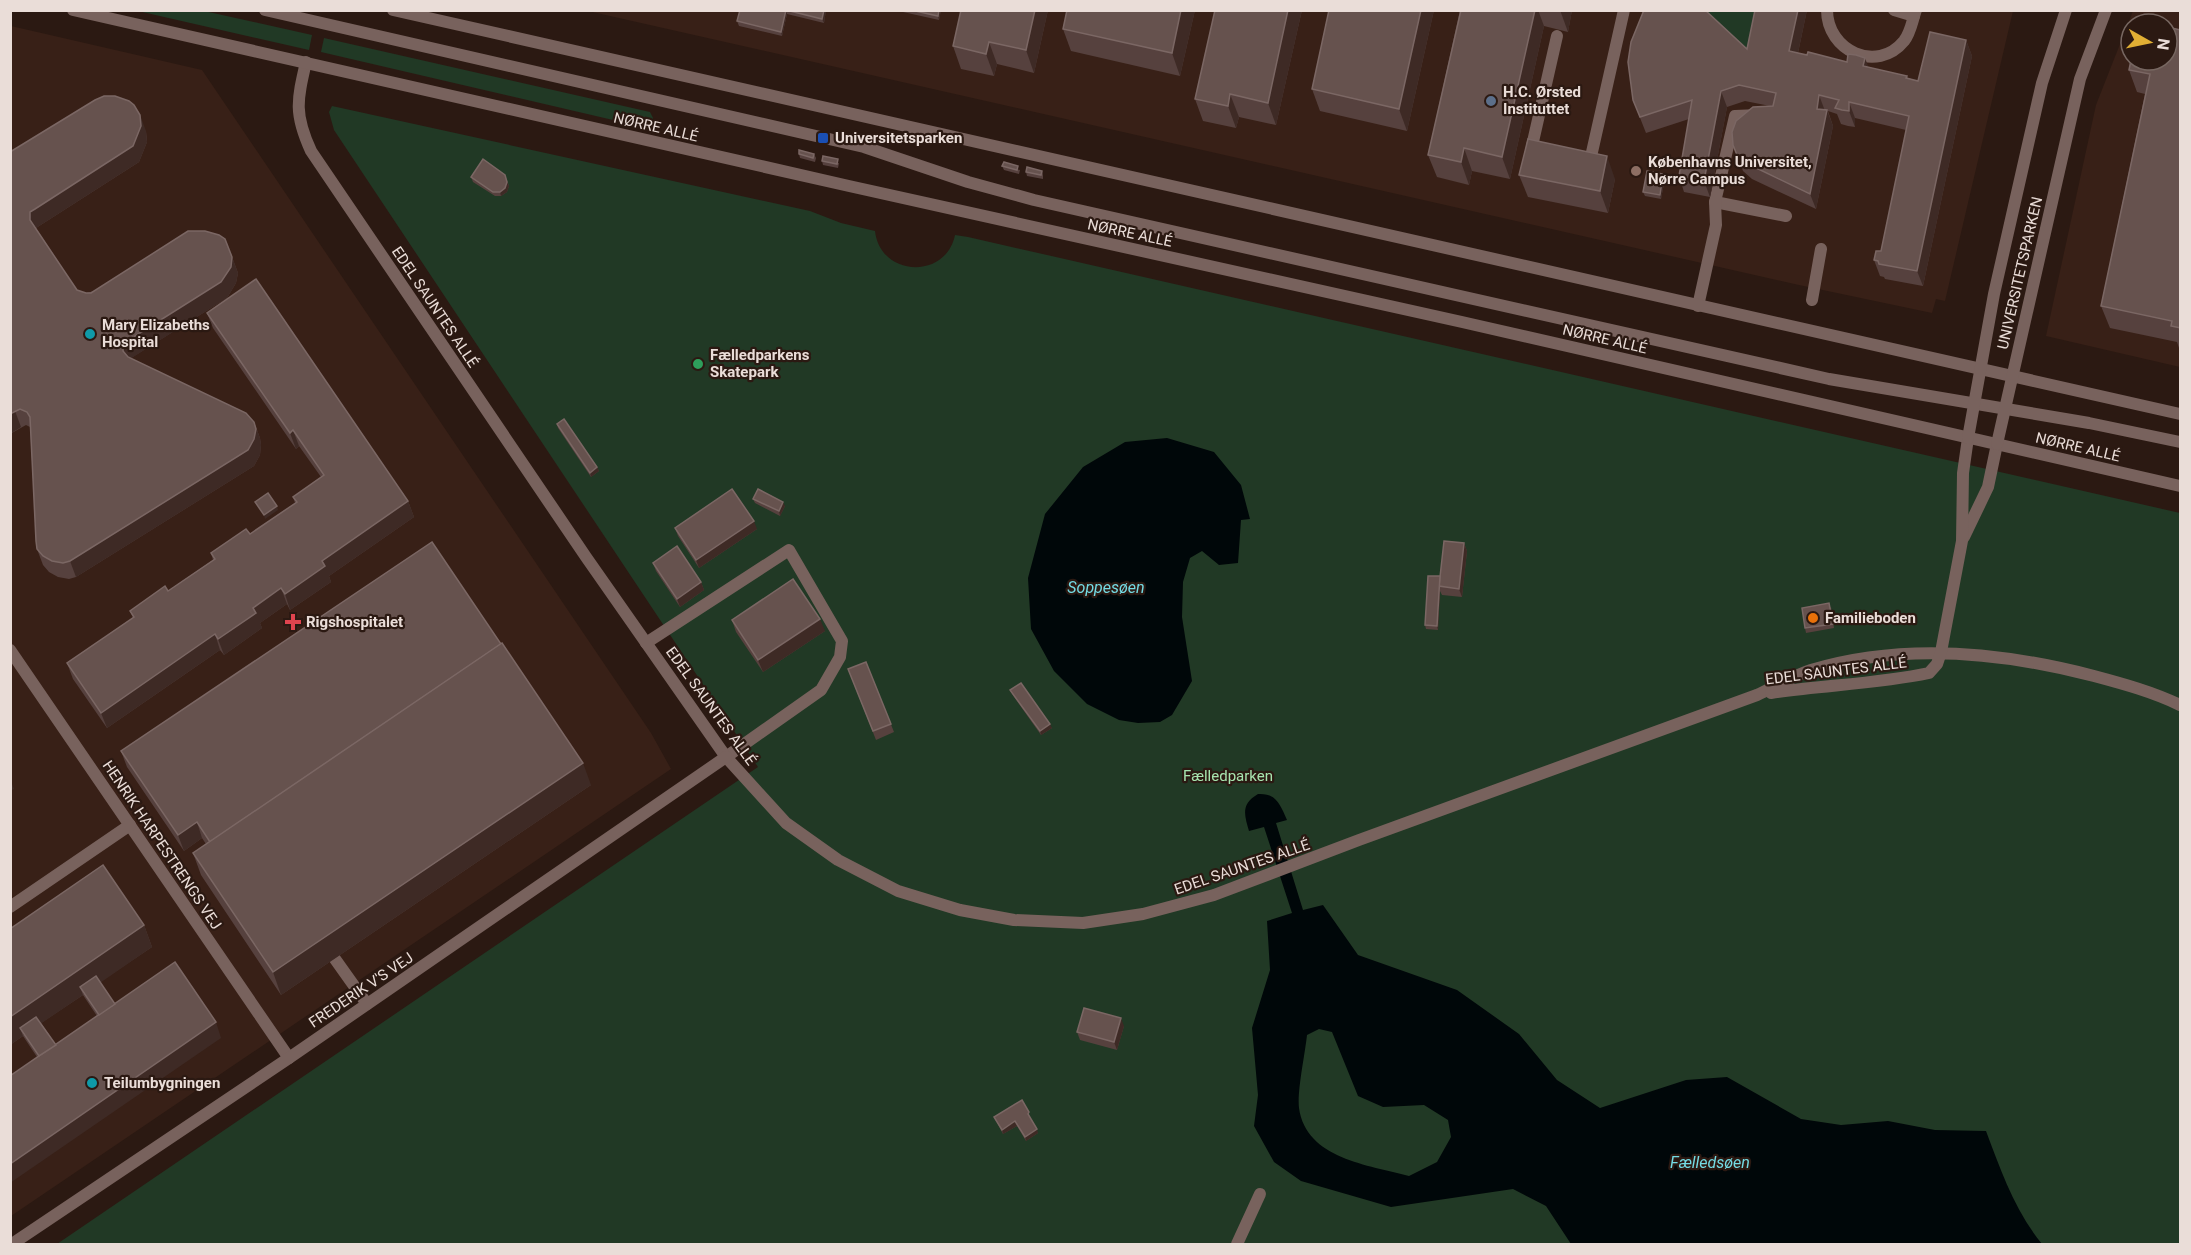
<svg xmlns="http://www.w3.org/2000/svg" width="2191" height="1255" viewBox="0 0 2191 1255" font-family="Roboto,sans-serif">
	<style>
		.built { fill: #382017; fill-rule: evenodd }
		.green { fill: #213925 }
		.water { fill: #000709; fill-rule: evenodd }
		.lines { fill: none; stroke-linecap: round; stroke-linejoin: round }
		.service { stroke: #78625d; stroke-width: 12 }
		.minor { stroke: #78625d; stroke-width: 12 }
		.tertiary { stroke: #78625d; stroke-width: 12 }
		.wall { fill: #56413e; fill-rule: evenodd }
		.shaded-wall { fill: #3e2a25 }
		.building { fill: #66524e; stroke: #7b6764; stroke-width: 1.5 }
		.service-dot { fill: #5c6f8a; stroke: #2b1912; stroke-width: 2 }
		.transit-dot { fill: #1a4fb4; stroke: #2b1912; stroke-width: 2 }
		.education-dot { fill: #8d6e63; stroke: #2b1912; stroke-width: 2 }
		.culture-dot { fill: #0f9aa8; stroke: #2b1912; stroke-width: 2 }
		.leisure-dot { fill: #2e9e5b; stroke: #2b1912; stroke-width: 2 }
		.food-dot { fill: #e8710a; stroke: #2b1912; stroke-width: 2 }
		.health-dot { fill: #e0444e; stroke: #2b1912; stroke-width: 2 }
		.labels { text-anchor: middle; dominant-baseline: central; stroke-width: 4.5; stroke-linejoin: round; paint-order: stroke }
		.poi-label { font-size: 15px; font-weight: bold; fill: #eaddd8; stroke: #2b1912; text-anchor: start }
		.street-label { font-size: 15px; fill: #eaddd8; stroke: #2b1912 }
		.park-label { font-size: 15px; fill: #a7e4af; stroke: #2b1912 }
		.water-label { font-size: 16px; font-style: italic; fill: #74dbe4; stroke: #2b1912 }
	</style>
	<rect width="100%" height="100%" fill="#2b1912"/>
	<g class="built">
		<path d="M588 11H2013L1945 301 1936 299 1932 313 1799 285Z"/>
		<path d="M2133 11H2180V367L2046 336 2096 105ZM2131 24H2167V60H2131Z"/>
		<path d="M11 26 202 70 651 733 671 769 11 1216Z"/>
	</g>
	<g class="green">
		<path d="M138 11H204L312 35 309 50Z"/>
		<path d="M1694 11H1764L1752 65Z"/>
		<path d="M324 38 650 112 653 118 651 125 643 127 321 52Z"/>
		<path d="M332 106 810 211 841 223 875 231C880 277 946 280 955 235L968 237 2180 513V1244H57L758 767 334 130 329 112Z"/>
	</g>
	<g class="water">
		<path d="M1167 438 1214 452 1241 485 1250 519 1241 520 1238 563 1219 565 1202 551 1190 558 1183 582 1182 617 1192 681 1172 715 1160 722 1138 723 1119 720 1087 704 1054 671 1031 629 1028 578 1045 514 1083 467 1125 442Z"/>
		<path d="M1258 794C1276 793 1280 804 1287 820L1276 823 1303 910 1323 905 1358 955 1457 990 1519 1034 1557 1080 1600 1108 1686 1080 1727 1077 1801 1119 1841 1125 1888 1121 1935 1130 1986 1131C2001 1171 2015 1211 2042 1244H1571L1546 1206 1513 1189 1391 1207 1301 1181 1274 1162 1254 1126 1258 1095 1252 1028 1270 970 1267 921 1292 913 1264 827 1249 831C1244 814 1241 804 1258 794ZM1319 1029 1332 1032 1358 1096 1383 1107 1424 1105 1448 1120 1451 1137 1437 1162 1409 1176C1369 1165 1306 1159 1299 1108 1297 1091 1305 1054 1307 1035Z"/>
	</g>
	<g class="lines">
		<g class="service">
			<path d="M265 10 864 147 968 182 1034 200 1829 379 2089 423 2180 442"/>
			<path d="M1827 10C1827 51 1877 74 1904 41 1911 32 1912 21 1916 10"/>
			<path d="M1894 10 1914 16"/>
			<path d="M1540 148 1532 146 1557 36"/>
			<path d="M1584 159 1590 161 1624 10"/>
			<path d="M1715 202 1786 216"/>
			<path d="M1812 300 1821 249"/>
			<path d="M1698 306 1716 225 1715 202 1735 116 1759 115"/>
			<path d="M646 643 789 550 842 641 840 657 821 690 726 757"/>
			<path d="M335 959 367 1004"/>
			<path d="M1237 1244 1260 1194"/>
		</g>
		<g class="minor">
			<path d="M306 62C297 101 294 114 311 151L586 557 726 757 786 823 838 860 898 891 960 910 1014 920 1083 923 1143 914 1214 895 1359 840 1757 695C1774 687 1793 676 1811 670 1904 642 2002 652 2094 676 2124 684 2153 692 2180 705"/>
			<path d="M1964 537 1988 487 1997 444"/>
			<path d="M10 650 289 1058"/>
			<path d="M1771 693C1824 685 1877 684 1929 673L1937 664 1941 652 1962 541 1963 473 1968 438"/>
			<path d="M10 907 130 825"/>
			<path d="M12 1244 289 1058 726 757"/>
		</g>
		<g class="tertiary">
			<path d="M73 10 849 186 1462 322 2180 486"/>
			<path d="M393 10 2180 414"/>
			<path d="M1968 438 1994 294 2042 83 2066 10"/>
			<path d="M1997 444 2080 79 2106 10"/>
		</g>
	</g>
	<g class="wall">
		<path d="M740 10H826L824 23 787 14 782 36 739 26 737 21Z"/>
		<path d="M894 10H941L939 20Z"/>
		<path d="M1048 10 1034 73 997 64 994 76 961 69 953 46Z"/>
		<path d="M1067 10H1195L1180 76 1071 51 1063 29Z"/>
		<path d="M1215 10H1302L1276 125 1239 117 1236 128 1203 121 1195 99Z"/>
		<path d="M1329 10H1434L1407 131 1320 111 1312 89Z"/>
		<path d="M1460 10H1572L1568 32 1544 26 1510 179 1472 171 1469 185 1437 177 1428 155Z"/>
		<path d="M1755 10H1807L1798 53 1868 67 1907 76 1908 78 1918 81 1966 40 1972 56 1923 286 1885 279 1884 277 1880 276 1874 260 1881 251 1906 130 1855 118V127L1848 126 1841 124 1837 114 1828 111 1833 126 1816 209 1752 179 1743 171 1733 145 1770 106 1745 101 1727 107 1710 197 1684 192 1679 176 1689 119 1646 133 1633 100 1747 49Z"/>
		<path d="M2181 30V348H2179L2177 342 2110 328 2101 306 2145 94 2137 92 2129 70Z"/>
		<path d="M146 131 147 142 139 162 36 228 77 290 86 293 232 257 238 273 236 283 227 298 131 358 254 422 260 438 261 445 260 455 254 466 76 577 69 579 58 577 49 572 43 565 37 549 30 427 26 425 10 434V152Z"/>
		<path d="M799 154H814L816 158 815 162 800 158Z"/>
		<path d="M822 161 839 163 838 168 823 165Z"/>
		<path d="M1002 166 1020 170 1019 174 1004 170Z"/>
		<path d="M1042 171 1043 175V179L1027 176 1026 172Z"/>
		<path d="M1663 174 1665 178 1661 199 1645 196 1643 192Z"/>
		<path d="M505 175 509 186 507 192 501 196H495L473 182 471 177Z"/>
		<path d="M1519 175 1615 179 1608 213 1528 197Z"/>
		<path d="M207 313 408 501 414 517 329 576 331 582 290 610 287 604 260 623 262 628 224 655 220 650 107 728 73 679 67 663 133 618 130 611 168 591 213 560 211 553 250 534 295 503 293 497 321 477 299 446 296 449 213 328Z"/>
		<path d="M557 424 597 467 599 471 591 477 558 428Z"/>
		<path d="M753 499 785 506 780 516 755 503Z"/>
		<path d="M675 528 757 529 699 568 678 536Z"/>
		<path d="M1464 543 1467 551 1462 597 1442 595 1440 591 1438 630 1426 629 1425 625 1440 576Z"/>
		<path d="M653 563 701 582 704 590 680 607 656 571Z"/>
		<path d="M1831 607 1834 628 1806 633 1805 628Z"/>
		<path d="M732 620 825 631 763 672 736 632Z"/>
		<path d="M866 662 894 732 876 740 848 669Z"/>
		<path d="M1010 690 1052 728 1041 735 1012 694Z"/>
		<path d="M121 751 591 785 281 995 201 875 193 853 206 844 202 838 184 851 127 767Z"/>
		<path d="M144 925 152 947 100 982 115 1004 221 1038 37 1057 23 1036 10 1045V929ZM83 995 97 1016 56 1045 41 1023Z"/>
		<path d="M1124 1026 1117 1050 1080 1040 1077 1032Z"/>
		<path d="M994 1117H1031H1030L1038 1133 1026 1141 1017 1126 1003 1134Z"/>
	</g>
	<g class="shaded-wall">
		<path d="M786 10 787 14 782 36 781 32Z"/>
		<path d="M824 10H826L824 23 822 19Z"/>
		<path d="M939 10H941L939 20 938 16Z"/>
		<path d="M1035 10H1048L1034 73 1026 50Z"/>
		<path d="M1181 10H1195L1180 76 1172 53Z"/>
		<path d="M1288 10H1302L1276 125 1268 103Z"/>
		<path d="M1421 10H1434L1407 131 1399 109Z"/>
		<path d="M1535 10H1538L1544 26 1510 179 1502 157Z"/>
		<path d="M1560 10H1572L1568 32Z"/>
		<path d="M1798 10H1807L1795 67 1789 51Z"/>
		<path d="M1966 40 1972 56 1923 286 1917 271Z"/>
		<path d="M989 42 997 64 994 76 986 54Z"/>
		<path d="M1865 58 1871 74 1863 66Z"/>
		<path d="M1721 91 1727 107 1710 197 1704 181Z"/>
		<path d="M1230 94 1239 117 1236 128 1228 106Z"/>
		<path d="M1819 95 1825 111 1817 109Z"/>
		<path d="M1849 102 1855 118V127L1849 111Z"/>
		<path d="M1827 110 1833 126 1816 209 1810 194Z"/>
		<path d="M140 115 146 131 147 142 139 162 36 228 30 220V212Z"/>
		<path d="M1464 148 1472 171 1469 185 1461 162Z"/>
		<path d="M1607 156 1615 179 1608 213 1600 191Z"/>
		<path d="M1663 174 1665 178 1661 199 1660 195Z"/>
		<path d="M507 182 509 186 507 192 501 196 500 192Z"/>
		<path d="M232 257 238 273 236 283 227 298 130 359 123 351 124 343Z"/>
		<path d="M15 411 21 427 10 434V414Z"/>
		<path d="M254 422 260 438 261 445 260 455 254 466 76 577 70 561Z"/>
		<path d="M293 430 299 446 296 449 290 433Z"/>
		<path d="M597 467 599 471 591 477 590 473Z"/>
		<path d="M408 501 414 517 329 576 331 582 290 610 285 594 322 561Z"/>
		<path d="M783 502 785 506 780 516 779 511Z"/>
		<path d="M277 506 278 510 265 519 264 515Z"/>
		<path d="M754 521 757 529 699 568 696 560Z"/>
		<path d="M1464 543 1467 551 1462 597 1459 589Z"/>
		<path d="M701 582 704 590 680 607 677 599Z"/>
		<path d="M1439 586 1440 591 1438 630 1437 626Z"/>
		<path d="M281 588 287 604 260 623 262 628 224 655 218 639 253 608Z"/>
		<path d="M820 619 825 631 763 672 758 660Z"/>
		<path d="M215 634 220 650 107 728 101 713Z"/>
		<path d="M1050 724 1052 728 1041 735 1040 731Z"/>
		<path d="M583 763 591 785 281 995 273 972Z"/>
		<path d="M10 779 14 789 10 791Z"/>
		<path d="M197 822 202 838 184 851 178 835Z"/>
		<path d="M144 925 152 947 84 994 80 987 83 995 24 1035 20 1028 23 1036 10 1045V1017Z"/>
		<path d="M1121 1018 1124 1026 1117 1050 1114 1042Z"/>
		<path d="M216 1022 221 1038 10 1183V1164Z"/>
		<path d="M1015 1121 1017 1126 1003 1134 1002 1130Z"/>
		<path d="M1037 1129 1038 1133 1026 1141 1025 1137Z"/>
	</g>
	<g class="building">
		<path d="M740 10H786L781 32 737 21Z"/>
		<path d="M786 10H824L822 19Z"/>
		<path d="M911 10H939L938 16Z"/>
		<path d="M961 10H1035L1026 50 989 42 986 54 953 46Z"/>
		<path d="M1067 10H1181L1172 53 1063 29Z"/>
		<path d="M1215 10H1288L1268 103 1230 94 1228 106 1195 99Z"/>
		<path d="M1329 10H1421L1399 109 1312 89Z"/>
		<path d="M1461 10H1535L1502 157 1464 148 1461 162 1428 155Z"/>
		<path d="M1644 10H1705L1747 49 1755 10H1798L1789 51 1807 55 1808 52 1847 62 1848 54 1856 55 1865 58 1863 66 1907 76 1906 78 1918 81 1930 32 1966 40 1917 271 1879 264 1878 261 1874 260 1876 251H1881L1909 116 1849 102V111L1842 110 1835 108 1839 100 1819 95 1817 109 1827 110 1810 194 1746 163 1737 155 1733 145 1732 132 1736 121 1753 107 1773 106 1776 93 1739 85 1721 91 1704 181 1679 176 1692 100 1640 117 1633 100 1628 62 1631 42Z"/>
		<path d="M2140 21 2154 24H2139Z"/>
		<path d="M2167 27 2181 30V328L2171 326 2172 321 2101 306 2150 74 2129 70 2131 60H2167Z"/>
		<path d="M104 96H115L129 101 134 105 140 115 141 126 133 146 35 209 30 212V220L77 290 86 293H91L188 231H205L219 235 225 239 232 257 231 267 221 282 124 343 123 351 128 357 246 413 254 422 256 429 254 439 248 450 70 561 63 563 52 561 43 556 37 549 36 541 30 417 27 412 20 409 10 414V152L95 100Z"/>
		<path d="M1528 139 1607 156 1600 191 1519 175Z"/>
		<path d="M799 150 814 154 813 158 799 154Z"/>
		<path d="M823 156 838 159 837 164 822 161Z"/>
		<path d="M483 159 505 175 507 182 505 188 500 192H493L471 177Z"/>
		<path d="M1004 162 1018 166 1017 170 1002 166Z"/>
		<path d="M1027 167 1042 171 1041 175 1026 172Z"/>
		<path d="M1647 171 1663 174 1660 195 1643 192Z"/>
		<path d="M256 279 408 501 322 561 325 566 285 594 281 588 253 608 256 613 218 639 215 634 101 713 67 663 134 617 130 611 165 586 168 591 215 559 211 553 246 529 250 534 297 502 293 497 324 475 293 430 290 433 207 313Z"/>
		<path d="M564 419 597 467 590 473 557 424Z"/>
		<path d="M732 489 754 521 696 560 675 528Z"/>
		<path d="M758 489 783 502 779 511 753 499Z"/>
		<path d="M268 493 277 506 264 515 255 502Z"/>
		<path d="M1444 541 1464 543 1459 589 1439 586Z"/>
		<path d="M432 542 501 644 210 842 197 822 178 835 121 751Z"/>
		<path d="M677 546 701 582 677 599 653 563Z"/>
		<path d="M1428 576H1440L1437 626 1425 625Z"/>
		<path d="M793 579 820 619 758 660 732 620Z"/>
		<path d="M1829 603 1833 624 1805 628 1802 608Z"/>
		<path d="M502 643 583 763 273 972 193 853Z"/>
		<path d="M866 662 891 724 873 731 848 669Z"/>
		<path d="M1021 683 1050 724 1040 731 1010 690Z"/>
		<path d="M103 865 144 925 10 1017V929Z"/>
		<path d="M175 962 216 1022 10 1164V1076Z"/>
		<path d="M96 976 115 1004 99 1015 80 987Z"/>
		<path d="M1084 1008 1121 1018 1114 1042 1077 1032Z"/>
		<path d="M36 1017 56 1045 39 1056 20 1028Z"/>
		<path d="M1022 1100 1029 1112 1028 1114 1037 1129 1025 1137 1015 1121 1002 1130 994 1117Z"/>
	</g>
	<circle class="service-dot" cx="1491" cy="101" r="6"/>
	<rect class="transit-dot" x="817" y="132" width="12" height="12" rx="3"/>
	<circle class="education-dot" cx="1636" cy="171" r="6"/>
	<g class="culture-dot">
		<circle cx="90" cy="334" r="6"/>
		<circle cx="92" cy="1083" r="6"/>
	</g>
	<circle class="leisure-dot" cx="698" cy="364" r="6"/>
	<circle class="food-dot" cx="1813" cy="618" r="6"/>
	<path class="health-dot" d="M290 613h6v6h6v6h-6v6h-6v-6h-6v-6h6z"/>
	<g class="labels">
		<g class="poi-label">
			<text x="1503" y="92">H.C. Ørsted<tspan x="1503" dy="17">Instituttet</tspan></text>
			<text x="835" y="138">Universitetsparken</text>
			<text x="1648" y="162">Københavns Universitet,<tspan x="1648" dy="17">Nørre Campus</tspan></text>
			<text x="102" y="325">Mary Elizabeths<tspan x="102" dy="17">Hospital</tspan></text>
			<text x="710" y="355">Fælledparkens<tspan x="710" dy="17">Skatepark</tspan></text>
			<text x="1825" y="618">Familieboden</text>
			<text x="306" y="622">Rigshospitalet</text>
			<text x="104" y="1083">Teilumbygningen</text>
		</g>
		<g class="street-label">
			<text transform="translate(656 127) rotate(13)">NØRRE ALLÉ</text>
			<text transform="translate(1130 233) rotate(12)">NØRRE ALLÉ</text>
			<text transform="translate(2020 273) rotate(-77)">UNIVERSITETSPARKEN</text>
			<text transform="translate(435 307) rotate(56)">EDEL SAUNTES ALLÉ</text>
			<text transform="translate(1605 339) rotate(13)">NØRRE ALLÉ</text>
			<text transform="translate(2078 447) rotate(13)">NØRRE ALLÉ</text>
			<text transform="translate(1836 671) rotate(-7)">EDEL SAUNTES ALLÉ</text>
			<text transform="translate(711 706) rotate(54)">EDEL SAUNTES ALLÉ</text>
			<text transform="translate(162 845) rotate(56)">HENRIK HARPESTRENGS VEJ</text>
			<text transform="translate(1242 867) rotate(-19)">EDEL SAUNTES ALLÉ</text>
			<text transform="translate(361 990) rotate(-34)">FREDERIK V'S VEJ</text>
		</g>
		<g class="park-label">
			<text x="1228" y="776">Fælledparken</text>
		</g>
		<g class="water-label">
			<text x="1106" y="587">Soppesøen</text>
			<text x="1710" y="1162">Fælledsøen</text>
		</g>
	</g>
	<rect width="2191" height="1255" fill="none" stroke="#eaddd8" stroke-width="24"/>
	<g transform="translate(2149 42) rotate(99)"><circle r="28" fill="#2b1912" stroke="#776761" stroke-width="1.5"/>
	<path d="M0-4.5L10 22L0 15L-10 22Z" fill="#e1af34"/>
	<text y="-9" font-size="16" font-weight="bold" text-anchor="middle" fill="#eaddd8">N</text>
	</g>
</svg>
